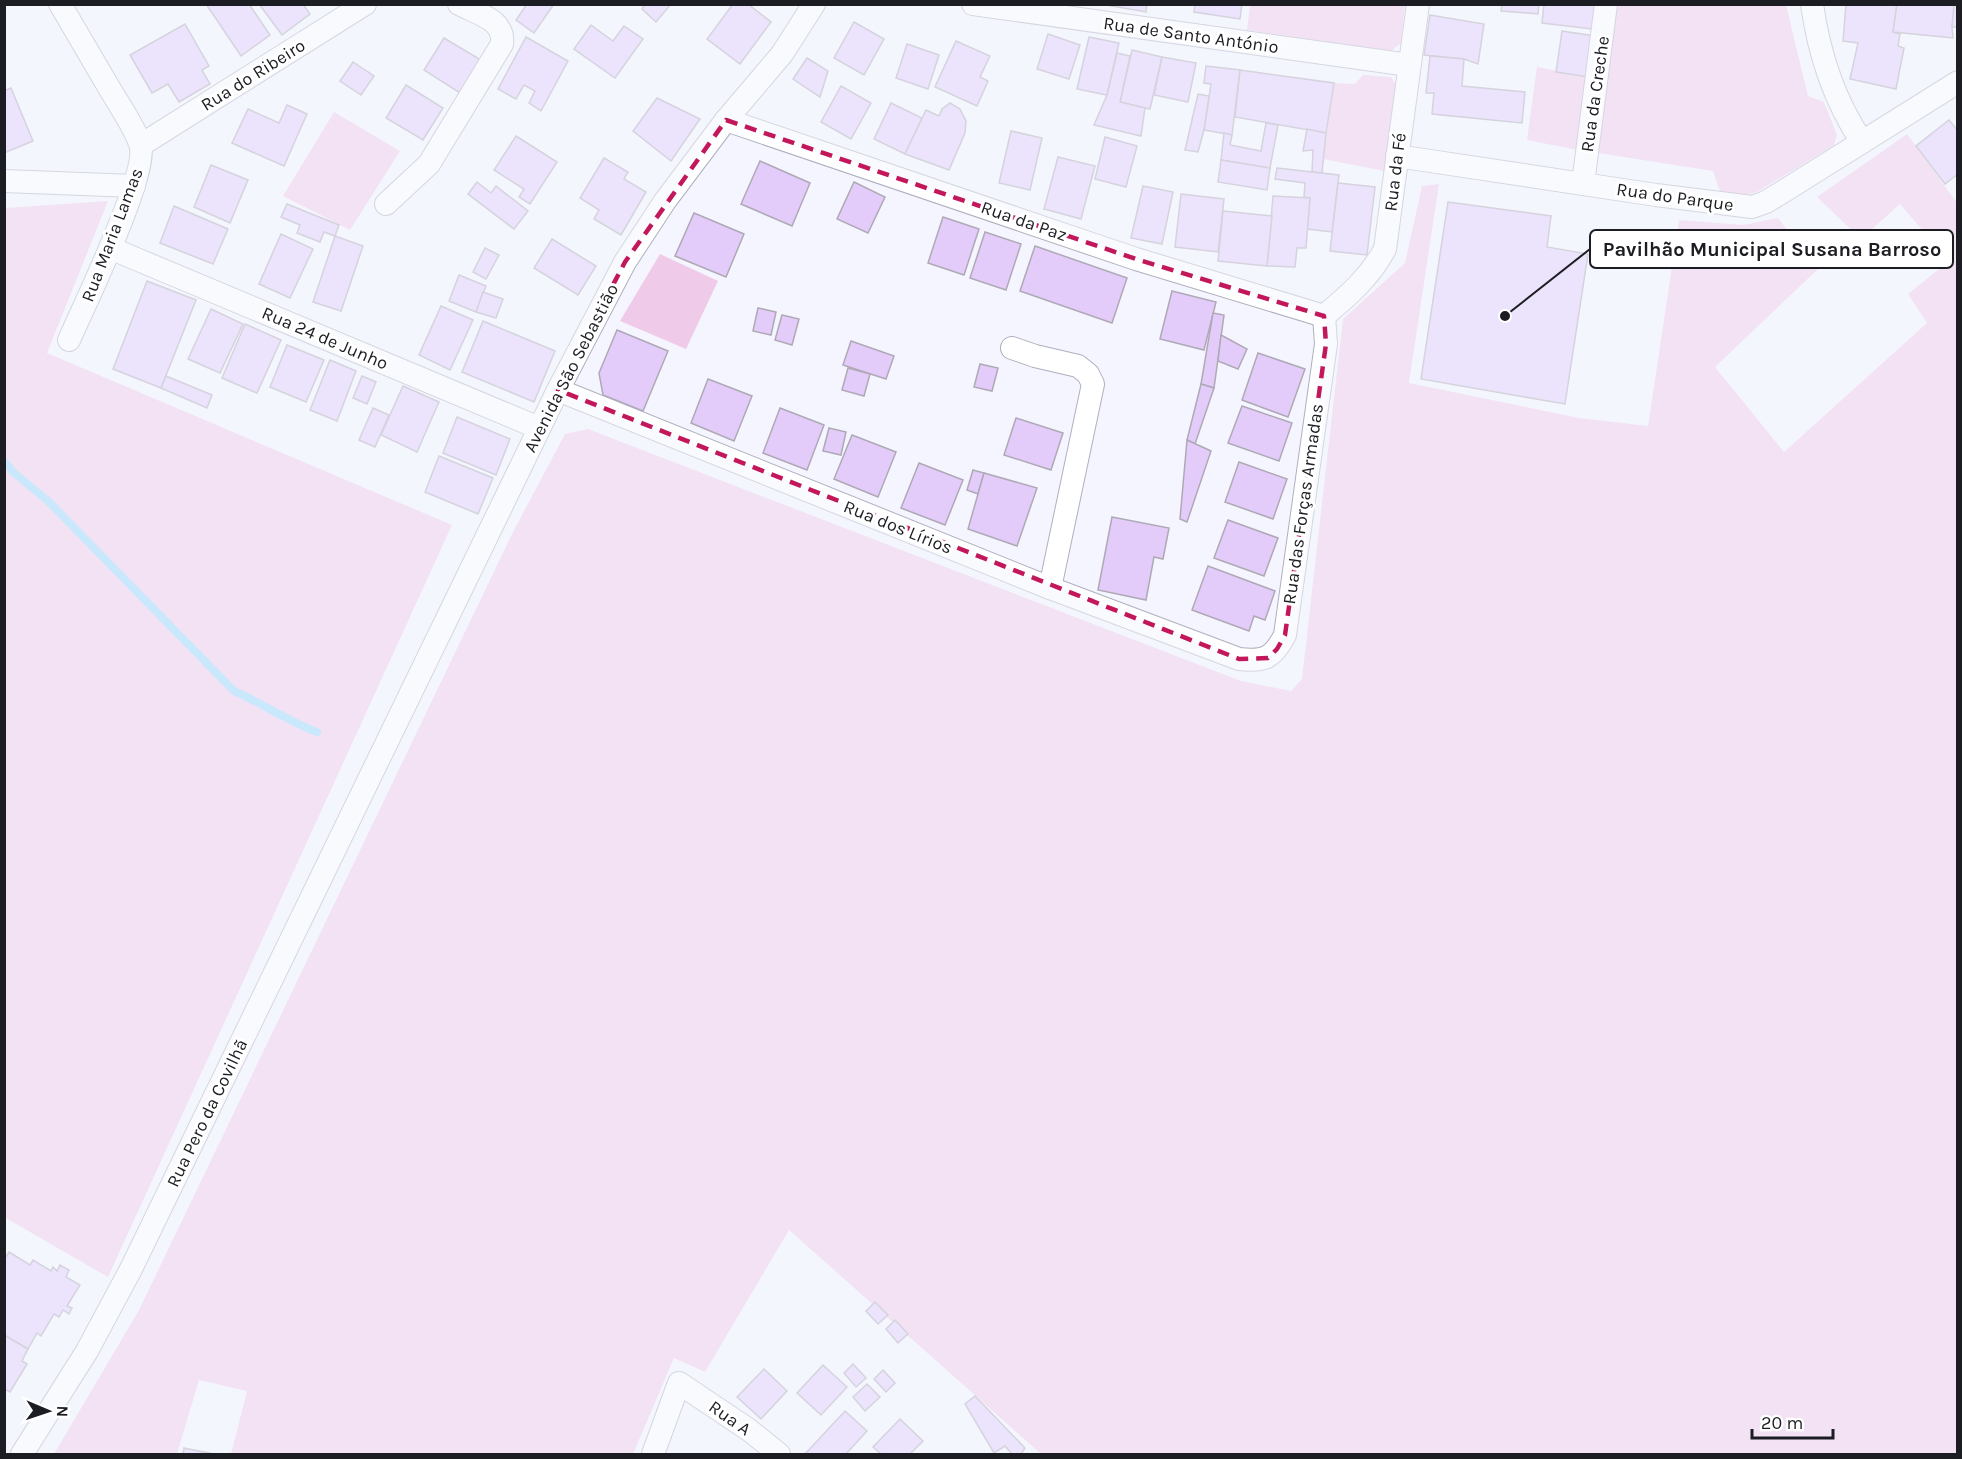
<svg xmlns="http://www.w3.org/2000/svg" width="1962" height="1459" viewBox="0 0 1962 1459" font-family="Karla,sans-serif">
	<style>
		.green { fill: #f0cbe9 }
		.lines { fill: none; stroke-linecap: round; stroke-linejoin: round }
		.stream { stroke: #94d7fb; stroke-width: 8 }
		.building { fill: #e3ccfa; stroke: #afa9b6; stroke-width: 1.5 }
		.minor-casing { stroke: #afb0be; stroke-width: 24 }
		.minor { stroke: #fff; stroke-width: 22 }
		.marked { fill: none; stroke: #c2185b; stroke-width: 4.5; stroke-dasharray: 12 8; stroke-linejoin: round }
		.labels { text-anchor: middle; dominant-baseline: central; stroke-width: 6; stroke-linejoin: round; paint-order: stroke }
		.street-label { font-size: 18px; fill: #1c1d22; stroke: #fff }
		.leader { fill: none; stroke: #1c1d22; stroke-width: 2 }
		.callout-dot { fill: #1c1d22; stroke: #fff; stroke-width: 2 }
		.callout { fill: #fff; stroke: #1c1d22; stroke-width: 2 }
		.callout-label { font-size: 20px; text-anchor: middle; font-weight: bold; fill: #1c1d22 }
	</style>
	<rect width="100%" height="100%" fill="#f4f5fe"/>
	<g class="green">
		<path d="M1250 5H1405L1401 43 1391 51 1247 30Z"/>
		<path d="M1616 5H1786L1808 96 1824 102 1837 135 1834 145 1757 192 1745 195 1721 194 1713 171 1598 153Z"/>
		<path d="M1537 67 1589 77 1578 150 1527 140Z"/>
		<path d="M1363 75 1391 77 1397 87 1384 171 1323 159 1334 83 1355 84Z"/>
		<path d="M334 112 400 151 350 230 283 196Z"/>
		<path d="M1907 134 1957 203V1454H1041L789 1230 705 1372 674 1358 633 1454H231L247 1391 199 1380 177 1454H54L139 1310 514 530 565 434 588 429 1241 681 1291 691 1302 679 1343 319 1405 263 1422 186 1439 184 1409 383 1579 418 1648 426 1679 220 1743 225 1778 218 1818 269 1715 367 1784 452 1927 323 1908 294 1949 261 1900 204 1861 239 1817 197Z"/>
		<path d="M108 201 47 353 452 525 108 1277 4 1217 5 208Z"/>
		<path d="M660 254 718 281 686 349 620 321Z"/>
	</g>
	<g class="lines">
		<path class="stream" d="M4 461 14 473 48 501 234 691C263 704 288 721 317 732"/>
	</g>
	<g class="building">
		<path d="M206 4H249L270 35 241 56Z"/>
		<path d="M259 4H303L310 14 282 35Z"/>
		<path d="M527 4H554L534 33 516 20Z"/>
		<path d="M645 4H671L656 22 642 9Z"/>
		<path d="M733 4H748L771 22 740 64 707 39Z"/>
		<path d="M1100 4H1147L1146 12Z"/>
		<path d="M1195 4H1242L1240 19 1194 12Z"/>
		<path d="M1502 4H1539L1538 14 1501 11Z"/>
		<path d="M1544 4H1595L1592 29 1542 23Z"/>
		<path d="M1846 4H1897L1893 32 1900 34 1898 46 1904 48 1896 89 1850 79 1858 43 1843 41Z"/>
		<path d="M1897 4H1956L1952 27 1953 38 1893 32Z"/>
		<path d="M1954 4H1958V27H1952Z"/>
		<path d="M1430 15 1484 24 1478 64 1464 59 1424 55Z"/>
		<path d="M854 22 884 39 864 75 834 58Z"/>
		<path d="M185 24 209 66 202 70 210 84 179 102 168 84 152 93 130 55Z"/>
		<path d="M591 25 613 41 624 26 643 39 615 78 574 49Z"/>
		<path d="M1562 31 1595 36 1589 77 1556 72Z"/>
		<path d="M1048 34 1080 45 1069 79 1037 69Z"/>
		<path d="M526 37 568 61 541 111 529 103 535 91 524 85 516 99 498 89Z"/>
		<path d="M1089 37 1119 43 1107 95 1077 89Z"/>
		<path d="M444 38 481 60 460 93 424 70Z"/>
		<path d="M956 41 990 56 980 77 988 81 977 106 935 87Z"/>
		<path d="M907 44 939 55 928 89 896 78Z"/>
		<path d="M1132 50 1162 57 1150 109 1120 102Z"/>
		<path d="M1117 53 1130 56 1120 102 1145 108 1141 136 1094 125 1107 95Z"/>
		<path d="M1430 56 1464 59 1462 86 1525 92 1522 123 1432 114 1434 93H1426Z"/>
		<path d="M1162 57 1196 63 1188 102 1154 95Z"/>
		<path d="M807 58 828 71 820 97 793 79Z"/>
		<path d="M353 62 374 76 361 95 340 81Z"/>
		<path d="M1206 66 1240 70 1232 135 1204 130 1211 84 1204 83Z"/>
		<path d="M1240 70 1334 83 1326 133 1235 117Z"/>
		<path d="M406 85 443 108 423 140 386 118Z"/>
		<path d="M841 86 871 103 851 139 821 122Z"/>
		<path d="M11 88 33 141 4 153V91Z"/>
		<path d="M1198 94 1209 96 1204 130 1198 152 1185 150Z"/>
		<path d="M657 98 700 119 671 161 633 131Z"/>
		<path d="M891 103 922 118 905 154 874 139Z"/>
		<path d="M950 103 960 109 966 121 965 133 949 170 905 154 926 110 939 116 942 109Z"/>
		<path d="M287 105 307 114 284 166 232 143 248 109 279 123Z"/>
		<path d="M1949 120 1958 131V174L1945 184 1916 146Z"/>
		<path d="M1266 123 1278 125 1270 168 1221 160 1224 133 1232 135 1230 145 1261 151Z"/>
		<path d="M1307 129 1326 133 1322 173 1312 172 1313 150 1303 151Z"/>
		<path d="M1011 131 1042 138 1030 190 999 183Z"/>
		<path d="M516 136 557 162 530 204 519 197 524 189 494 170Z"/>
		<path d="M1105 137 1137 146 1126 187 1095 179Z"/>
		<path d="M1058 157 1095 166 1081 219 1044 209Z"/>
		<path d="M604 158 628 172 624 179 646 192 621 235 594 219 599 210 580 198Z"/>
		<path d="M1221 160 1270 168 1267 190 1218 182Z"/>
		<path d="M760 161 810 183 792 226 741 204Z"/>
		<path d="M211 165 248 180 230 223 194 207Z"/>
		<path d="M1277 168 1339 175 1332 232 1307 229 1310 198 1304 197 1305 183 1275 179Z"/>
		<path d="M477 182 491 193 496 186 528 211 514 229 468 194Z"/>
		<path d="M854 182 885 197 868 233 837 219Z"/>
		<path d="M1338 183 1375 187 1367 255 1330 251Z"/>
		<path d="M1143 186 1173 192 1162 244 1131 238Z"/>
		<path d="M1181 194 1224 199 1218 252 1175 247Z"/>
		<path d="M1273 196 1310 198 1306 248H1297L1295 267 1267 266Z"/>
		<path d="M1448 202 1551 216 1547 247 1588 254 1565 404 1421 379Z"/>
		<path d="M287 204 339 225 335 236 324 232 320 242 297 233 300 225 281 217Z"/>
		<path d="M174 206 228 229 213 264 160 243Z"/>
		<path d="M1223 211 1272 216 1267 266 1218 261Z"/>
		<path d="M694 213 744 234 726 277 675 256Z"/>
		<path d="M943 217 979 229 964 275 928 263Z"/>
		<path d="M985 232 1021 244 1006 290 970 278Z"/>
		<path d="M281 234 313 249 290 298 259 284Z"/>
		<path d="M335 236 363 246 341 311 313 302Z"/>
		<path d="M552 239 596 266 578 295 534 268Z"/>
		<path d="M1035 246 1127 278 1112 323 1020 291Z"/>
		<path d="M485 248 499 255 486 279 473 272Z"/>
		<path d="M459 275 486 286 476 312 449 301Z"/>
		<path d="M147 281 196 300 161 388 113 369Z"/>
		<path d="M1172 291 1216 302 1204 350 1160 339Z"/>
		<path d="M483 292 503 299 496 318 476 312Z"/>
		<path d="M441 306 473 320 450 370 419 355Z"/>
		<path d="M758 308 776 312 771 335 753 331Z"/>
		<path d="M211 309 243 324 220 373 188 359Z"/>
		<path d="M1213 313 1224 315 1214 388 1201 384Z"/>
		<path d="M782 315 799 319 792 345 775 340Z"/>
		<path d="M483 321 555 351 534 402 462 372Z"/>
		<path d="M245 324 281 340 257 393 222 378Z"/>
		<path d="M617 330 668 351 643 411 603 395 599 373Z"/>
		<path d="M1221 335 1247 349 1238 369 1218 361Z"/>
		<path d="M851 341 894 356 886 379 843 365Z"/>
		<path d="M287 345 324 360 306 402 270 387Z"/>
		<path d="M1258 353 1305 369 1288 417 1242 400Z"/>
		<path d="M330 360 356 371 337 421 310 410Z"/>
		<path d="M980 364 998 368 992 391 974 387Z"/>
		<path d="M848 368 870 374 864 396 842 390Z"/>
		<path d="M166 376 212 395 207 408 161 388Z"/>
		<path d="M362 376 376 382 367 404 353 398Z"/>
		<path d="M708 379 752 396 734 441 691 423Z"/>
		<path d="M1201 384 1214 388 1195 444 1187 440Z"/>
		<path d="M403 386 439 402 417 452 381 435Z"/>
		<path d="M1242 406 1292 423 1279 461 1228 443Z"/>
		<path d="M373 408 389 415 375 447 359 440Z"/>
		<path d="M780 408 824 425 807 470 763 453Z"/>
		<path d="M457 417 510 439 496 475 443 453Z"/>
		<path d="M1016 418 1063 433 1051 470 1004 455Z"/>
		<path d="M829 428 846 432 841 455 823 451Z"/>
		<path d="M852 435 896 452 878 497 834 479Z"/>
		<path d="M1187 440 1211 451 1187 522 1180 519Z"/>
		<path d="M439 456 493 478 478 514 425 492Z"/>
		<path d="M1239 462 1287 479 1273 519 1225 502Z"/>
		<path d="M919 463 963 480 945 525 901 508Z"/>
		<path d="M973 470 984 473 978 494 967 490Z"/>
		<path d="M984 473 1037 488 1017 546 968 529Z"/>
		<path d="M1112 517 1169 528 1163 559 1154 557 1146 600 1098 590Z"/>
		<path d="M1228 520 1278 538 1264 576 1214 558Z"/>
		<path d="M1208 566 1275 591 1265 620 1254 616 1249 631 1192 610Z"/>
		<path d="M9 1252 30 1265 33 1260 51 1271 53 1267 57 1271 60 1265 69 1270 66 1277 80 1285 67 1306 72 1308 69 1314 63 1310 59 1317 54 1314 41 1336 37 1333 28 1349 4 1335V1260Z"/>
		<path d="M875 1302 888 1315 878 1324 866 1311Z"/>
		<path d="M895 1320 908 1334 898 1343 886 1329Z"/>
		<path d="M4 1335 28 1349 22 1361 27 1364 10 1392 4 1389Z"/>
		<path d="M853 1364 866 1378 856 1387 844 1373Z"/>
		<path d="M823 1365 847 1387 821 1415 797 1393Z"/>
		<path d="M764 1369 787 1391 761 1419 737 1397Z"/>
		<path d="M883 1370 895 1383 886 1392 874 1379Z"/>
		<path d="M867 1384 880 1397 865 1411 853 1397Z"/>
		<path d="M975 1396 1025 1448 1021 1454H1012L1005 1446 994 1453 965 1404Z"/>
		<path d="M845 1411 867 1431 846 1454H805Z"/>
		<path d="M900 1419 923 1441 910 1454H881L873 1447Z"/>
		<path d="M184 1448 214 1454H183Z"/>
	</g>
	<g class="lines">
		<g class="minor-casing">
			<g id="minor">
				<path d="M60 4C77 33 94 62 111 91 121 108 134 126 140 144 150 171 83 308 69 340"/>
				<path d="M973 4 1409 65"/>
				<path d="M1812 4C1819 55 1834 100 1862 142"/>
				<path d="M726 120 1136 259 1324 316"/>
				<path d="M141 145 365 4"/>
				<path d="M1397 156 1656 195 1752 207 1766 202 1784 191 1958 82"/>
				<path d="M4 181 134 186"/>
				<path d="M1583 184 1606 4"/>
				<path d="M386 204 429 164 502 44C505 19 477 14 459 4"/>
				<path d="M110 248 539 428"/>
				<path d="M1324 316C1348 296 1370 277 1385 249L1418 4"/>
				<path d="M1012 348 1035 356 1078 366 1088 374 1093 384 1050 588"/>
				<path d="M558 390 1050 588 1239 659C1265 662 1273 658 1285 635L1326 344 1324 316"/>
				<path d="M22 1454 87 1351 131 1269 558 390 625 262 665 201 726 120 782 54 814 4"/>
				<path d="M653 1454 679 1383 749 1430 779 1454"/>
			</g>
		</g>
		<use href="#minor" class="minor"/>
	</g>
	<path d="M0 0H1962V1459H0ZM726 120 1136 259 1324 316 1326 344 1285 635 1277 649 1268 658 1239 659 558 390 625 262Z" fill="#f4f5fe" fill-opacity=".55" fill-rule="evenodd"/>
	<path class="marked" d="M726 120 1136 259 1324 316 1326 344 1285 635 1277 649 1268 658 1239 659 558 390 625 262Z"/>
	<g class="labels">
		<g class="street-label">
			<text transform="translate(1191 35) rotate(8)">Rua de Santo António</text>
			<text transform="translate(253 75) rotate(-32)">Rua do Ribeiro</text>
			<text transform="translate(1595 94) rotate(-82)">Rua da Creche</text>
			<text transform="translate(1395 172) rotate(-83)">Rua da Fé</text>
			<text transform="translate(1675 197) rotate(8)">Rua do Parque</text>
			<text transform="translate(1024 221) rotate(19)">Rua da Paz</text>
			<text transform="translate(112 235) rotate(-69)">Rua Maria Lamas</text>
			<text transform="translate(325 338) rotate(23)">Rua 24 de Junho</text>
			<text transform="translate(571 368) rotate(-63)">Avenida São Sebastião</text>
			<text transform="translate(1303 504) rotate(-82)">Rua das Forças Armadas</text>
			<text transform="translate(898 527) rotate(22)">Rua dos Lírios</text>
			<text transform="translate(207 1113) rotate(-64)">Rua Pero da Covilhã</text>
			<text transform="translate(730 1418) rotate(35)">Rua A</text>
		</g>
	</g>
	<path class="leader" d="M1505 316L1590 249"/>
	<circle class="callout-dot" cx="1505" cy="316" r="6"/>
	<rect class="callout" x="1590" y="230" width="363" height="38" rx="6"/>
	<g class="callout-label">
		<text x="1772" y="256">Pavilhão Municipal Susana Barroso</text>
	</g>
	<rect width="1962" height="1459" fill="none" stroke="#1c1d22" stroke-width="12"/>
	<g transform="translate(48 1411) rotate(92)" stroke="#ffffff" stroke-width="4.5" paint-order="stroke">
	<path d="M0-4.5L10 22L0 15L-10 22Z" fill="#1c1d22"/>
	<text y="-9" font-size="16" font-weight="bold" text-anchor="middle" fill="#1c1d22">N</text>
	</g>
	<path d="M1752 1429v9h81v-9" fill="none" stroke="#1c1d22" stroke-width="3"/>
	<text x="1761" y="1429" font-size="18" fill="#1c1d22" stroke="#ffffff" stroke-width="4.5" paint-order="stroke">20 m</text>
</svg>
